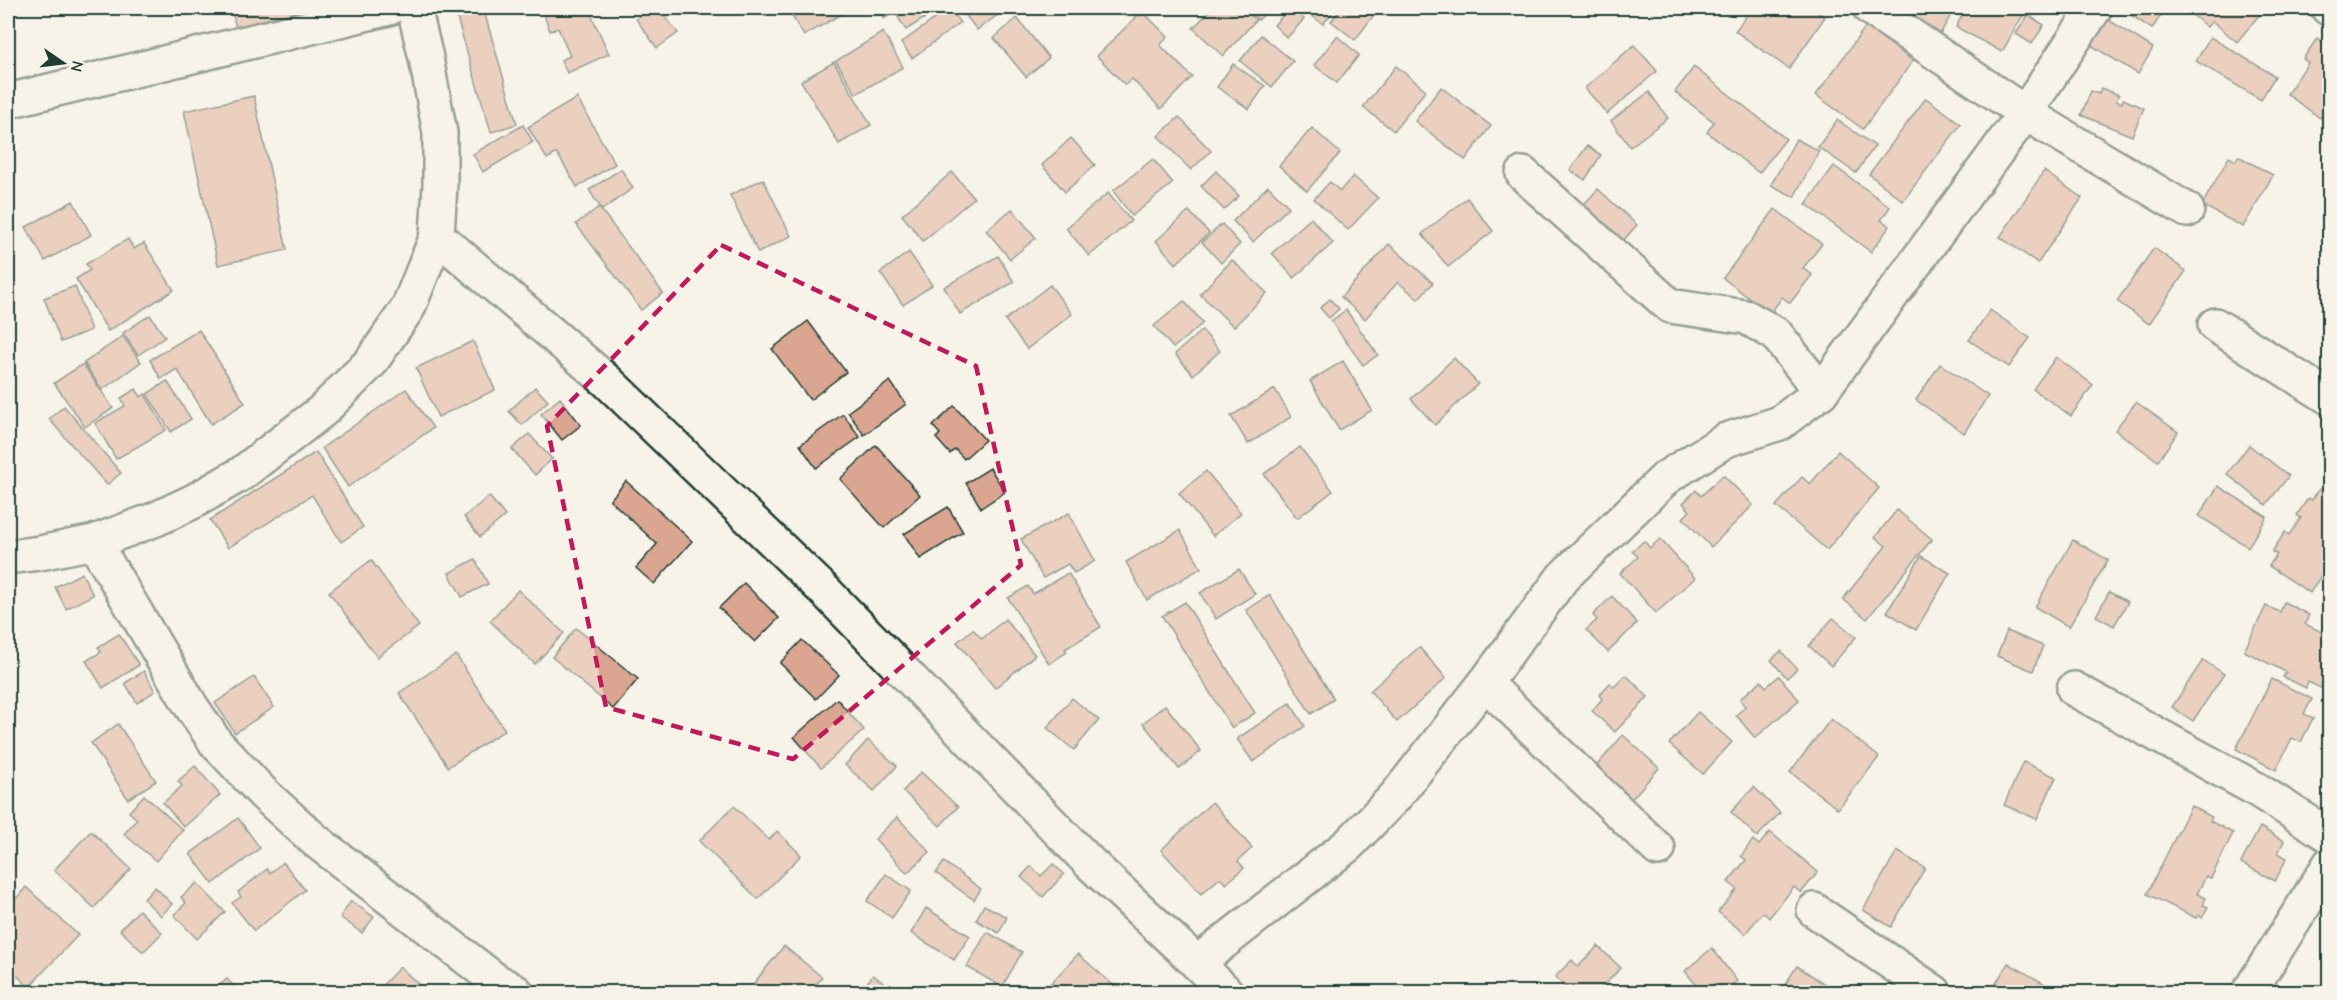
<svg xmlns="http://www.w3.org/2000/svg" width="2337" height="1000" viewBox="0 0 2337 1000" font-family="'Comic Neue',sans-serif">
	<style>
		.building { fill: #dba691; stroke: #1f3d34; stroke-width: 1.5 }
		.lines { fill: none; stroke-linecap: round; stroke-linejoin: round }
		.street-casing { stroke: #1f3d34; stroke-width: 38 }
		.secondary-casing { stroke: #1f3d34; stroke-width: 38 }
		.street { stroke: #f7f3e8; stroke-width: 33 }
		.secondary { stroke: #f7f3e8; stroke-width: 33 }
		.marked { fill: none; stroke: #c2185b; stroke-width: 4.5; stroke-dasharray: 12 8; stroke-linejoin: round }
	</style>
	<rect width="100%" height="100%" fill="#f7f3e8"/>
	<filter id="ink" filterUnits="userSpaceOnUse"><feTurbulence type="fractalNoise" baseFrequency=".0167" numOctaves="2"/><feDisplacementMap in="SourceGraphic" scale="12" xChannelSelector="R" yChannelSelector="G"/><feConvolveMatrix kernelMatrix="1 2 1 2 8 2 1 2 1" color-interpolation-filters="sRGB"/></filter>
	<g filter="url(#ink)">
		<g class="building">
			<path d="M231 8H297L300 19 238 35Z"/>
			<path d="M454 8H483L517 124 491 132Z"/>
			<path d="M560 8H588L609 54 567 73 561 60 570 56 558 28 550 31 544 15Z"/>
			<path d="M650 8H658L678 33 657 48 636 19Z"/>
			<path d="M787 8H839L843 13 804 36Z"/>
			<path d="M877 8H919L925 18 906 30 895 12 884 19Z"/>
			<path d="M950 8 960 23 912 58 901 43Z"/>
			<path d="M960 8H1007L977 30Z"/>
			<path d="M1213 8H1242L1256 20 1223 56 1193 28Z"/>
			<path d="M1247 8H1272L1258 20Z"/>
			<path d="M1290 8 1304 19 1287 38 1274 25Z"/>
			<path d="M1307 8H1336L1323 24 1305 11Z"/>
			<path d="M1342 8H1364L1374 15 1355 40 1331 21Z"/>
			<path d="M1752 8H1811L1825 17 1789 69 1735 31Z"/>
			<path d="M1916 8H1955L1940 34 1911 18Z"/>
			<path d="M1966 8H2027L2002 52 1956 27Z"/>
			<path d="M2120 8H2163L2165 9 2152 29Z"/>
			<path d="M2184 8H2265L2237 42 2212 21 2207 27Z"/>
			<path d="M1142 11 1168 37 1160 45 1192 77 1161 109 1132 79 1125 85 1097 56Z"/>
			<path d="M2028 15 2044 25 2032 44 2016 34Z"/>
			<path d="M1017 18 1049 58 1026 77 994 38Z"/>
			<path d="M2107 19 2153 48 2138 74 2091 45Z"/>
			<path d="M1866 26 1913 61 1863 129 1816 95Z"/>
			<path d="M883 32 903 67 856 94 836 61Z"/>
			<path d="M1261 35 1293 61 1272 87 1240 61Z"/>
			<path d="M1337 36 1359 55 1337 83 1314 65Z"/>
			<path d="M2210 37 2275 76 2261 100 2196 61Z"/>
			<path d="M2317 38 2330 47V104L2320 118 2287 94 2308 63 2303 59Z"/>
			<path d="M1634 45 1657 71 1607 114 1585 88Z"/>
			<path d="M834 62 871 125 839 144 801 81Z"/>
			<path d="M1233 64 1265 86 1249 109 1217 87Z"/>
			<path d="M1396 66 1426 90 1394 131 1363 107Z"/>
			<path d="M1694 67 1786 139 1759 173 1707 132 1714 122 1675 92Z"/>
			<path d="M1441 87 1491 126 1465 160 1415 121Z"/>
			<path d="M2101 88 2119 95 2116 101 2122 103 2123 99 2144 108 2132 136 2081 115 2091 91 2099 94Z"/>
			<path d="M1649 92 1668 118 1630 147 1611 121Z"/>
			<path d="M254 96 287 250 218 265 184 111Z"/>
			<path d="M577 98 615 164 577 187 557 153 547 159 528 127Z"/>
			<path d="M1926 98 1961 124 1903 201 1869 174Z"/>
			<path d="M1179 117 1211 151 1191 170 1158 136Z"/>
			<path d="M1837 120 1875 146 1856 173 1818 147Z"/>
			<path d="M523 125 533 142 483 172 473 154Z"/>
			<path d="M1312 128 1340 153 1307 191 1279 166Z"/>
			<path d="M1071 138 1095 165 1065 192 1042 165Z"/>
			<path d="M1796 139 1819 151 1794 197 1771 185Z"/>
			<path d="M1587 146 1601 155 1585 180 1570 170Z"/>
			<path d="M2238 156 2273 175 2243 227 2202 205 2229 157 2236 161Z"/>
			<path d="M1153 159 1173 183 1132 216 1113 191Z"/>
			<path d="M1834 166 1890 207 1881 220 1890 226 1871 252 1806 204Z"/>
			<path d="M621 169 633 188 602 210 589 190Z"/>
			<path d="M1216 171 1239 196 1224 210 1201 186Z"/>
			<path d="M2044 171 2082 198 2038 263 2000 237Z"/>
			<path d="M952 172 974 198 923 241 902 215Z"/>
			<path d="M1353 176 1378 198 1348 230 1314 199 1330 182 1340 191Z"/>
			<path d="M763 179 791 236 758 253 730 195Z"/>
			<path d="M1268 186 1289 207 1253 242 1233 221Z"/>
			<path d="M1598 189 1637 225 1613 252 1573 216Z"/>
			<path d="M1108 193 1131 221 1089 256 1066 228Z"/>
			<path d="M1467 198 1493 231 1448 267 1422 234Z"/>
			<path d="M73 201 91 235 45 261 26 227Z"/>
			<path d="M599 207 663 293 641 310 576 224Z"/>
			<path d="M1012 209 1036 238 1010 259 986 230Z"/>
			<path d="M1775 209 1822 244 1803 268 1812 275 1790 303 1782 297 1770 314 1723 278Z"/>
			<path d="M1189 211 1209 233 1176 264 1156 241Z"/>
			<path d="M1311 218 1333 243 1294 278 1272 253Z"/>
			<path d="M1222 224 1240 244 1221 263 1202 242Z"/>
			<path d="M128 239 134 249 144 243 174 290 108 331 76 279 90 270 86 264Z"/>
			<path d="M1389 244 1433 283 1418 299 1398 282 1365 319 1341 297Z"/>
			<path d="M2154 248 2186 271 2149 324 2117 301Z"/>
			<path d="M909 252 932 285 903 305 880 273Z"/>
			<path d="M998 256 1014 282 960 314 944 287Z"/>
			<path d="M1232 260 1267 293 1234 327 1200 294Z"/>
			<path d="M1050 285 1072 314 1027 349 1005 320Z"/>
			<path d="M75 286 91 330 61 342 44 298Z"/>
			<path d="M1330 299 1339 309 1329 318 1320 308Z"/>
			<path d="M1184 301 1203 323 1173 348 1154 326Z"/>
			<path d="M1346 310 1378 355 1363 365 1331 321Z"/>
			<path d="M1990 310 2030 338 2009 367 1969 340Z"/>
			<path d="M150 315 165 337 138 355 123 333Z"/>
			<path d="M808 321 846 372 810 400 772 349Z"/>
			<path d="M199 330 245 403 211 424 177 369 161 379 150 360Z"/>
			<path d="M1202 330 1220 351 1193 375 1175 354Z"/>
			<path d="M123 336 141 362 102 390 84 363Z"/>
			<path d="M473 341 495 390 438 417 416 368Z"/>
			<path d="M2056 357 2093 385 2071 416 2033 389Z"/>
			<path d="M1454 358 1478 384 1435 425 1411 399Z"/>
			<path d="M1343 361 1372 410 1339 430 1310 381Z"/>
			<path d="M83 364 113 408 85 427 54 383Z"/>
			<path d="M1940 364 1988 396 1964 433 1916 400Z"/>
			<path d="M167 381 191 419 171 432 147 394Z"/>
			<path d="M890 381 906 404 864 435 848 412Z"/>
			<path d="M535 387 548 401 522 425 509 411Z"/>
			<path d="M136 389 141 397 145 394 166 430 116 459 95 423 125 406 121 398Z"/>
			<path d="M406 389 433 428 348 487 322 448Z"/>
			<path d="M1275 389 1291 417 1248 444 1231 416Z"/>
			<path d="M560 398 581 425 562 440 541 414Z"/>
			<path d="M2136 402 2178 432 2158 461 2115 430Z"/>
			<path d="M64 406 121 473 107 485 49 419Z"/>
			<path d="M954 406 985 440 964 459 955 449 950 454 936 438 940 434 933 426Z"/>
			<path d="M843 414 860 437 816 468 800 445Z"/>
			<path d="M529 434 552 459 535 475 512 449Z"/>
			<path d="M876 445 920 495 884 528 840 479Z"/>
			<path d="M2249 445 2289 476 2266 505 2227 474Z"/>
			<path d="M1300 447 1333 491 1297 518 1264 474Z"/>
			<path d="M1838 451 1879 488 1827 550 1776 506 1802 477 1810 484Z"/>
			<path d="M316 452 363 527 341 542 312 495 228 548 210 520Z"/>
			<path d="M990 468 1005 492 981 508 966 483Z"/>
			<path d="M1206 471 1241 513 1213 536 1179 493Z"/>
			<path d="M1723 475 1753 505 1711 547 1683 518 1690 511 1683 503 1696 490 1701 496Z"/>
			<path d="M626 481 692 541 654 584 636 568 657 544 610 500Z"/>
			<path d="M2218 486 2267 517 2248 547 2199 516Z"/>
			<path d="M2319 489 2330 495V577L2323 572 2310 593 2269 566 2277 554 2272 552 2285 532 2289 535 2301 518 2297 515 2308 498 2312 500Z"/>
			<path d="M489 496 505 516 480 537 464 517Z"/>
			<path d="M948 507 963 532 920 559 904 534Z"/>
			<path d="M1897 510 1932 539 1867 619 1843 599 1886 546 1875 537Z"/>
			<path d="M1069 513 1095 561 1074 573 1068 564 1043 578 1021 539Z"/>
			<path d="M1180 530 1201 568 1147 600 1126 562Z"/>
			<path d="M1660 539 1695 578 1656 613 1620 573 1638 557 1632 551 1644 541 1650 548Z"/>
			<path d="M2073 540 2108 560 2069 627 2035 607Z"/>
			<path d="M1921 556 1950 573 1916 630 1887 612Z"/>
			<path d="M475 559 488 584 462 597 449 573Z"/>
			<path d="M371 560 419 626 377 657 329 592Z"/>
			<path d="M1239 569 1255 594 1216 619 1200 593Z"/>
			<path d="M82 573 93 595 66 609 55 587Z"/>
			<path d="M1068 573 1101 627 1065 649 1067 652 1049 664 1008 598 1028 586 1033 594Z"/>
			<path d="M744 583 779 618 755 642 719 608Z"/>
			<path d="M518 590 564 633 535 664 490 621Z"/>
			<path d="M2109 592 2128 602 2114 626 2096 616Z"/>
			<path d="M1270 595 1334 699 1311 714 1246 610Z"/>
			<path d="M1612 596 1637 623 1608 652 1586 630 1597 620 1593 615Z"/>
			<path d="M1185 602 1255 713 1232 728 1162 616Z"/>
			<path d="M2284 602 2309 615 2305 624 2330 636V680L2325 690 2308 682 2306 688 2283 677 2286 672 2244 651 2266 606 2280 612Z"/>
			<path d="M1833 618 1856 637 1831 666 1809 646Z"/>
			<path d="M1005 619 1035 655 995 688 957 642 973 629 982 639Z"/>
			<path d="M576 628 638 679 613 709 552 657Z"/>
			<path d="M2007 631 2043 646 2033 671 1997 656Z"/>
			<path d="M119 634 139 665 103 688 86 661 101 652 98 647Z"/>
			<path d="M802 640 839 675 816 699 780 663Z"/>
			<path d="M1419 647 1446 678 1397 722 1370 691Z"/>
			<path d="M1781 651 1797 669 1787 678 1771 660Z"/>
			<path d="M456 655 505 730 448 767 399 693Z"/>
			<path d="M2203 660 2224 674 2193 721 2172 707Z"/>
			<path d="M144 671 155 691 137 703 125 683Z"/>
			<path d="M1626 675 1648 697 1615 732 1592 711 1602 699 1599 695 1610 683 1614 687Z"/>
			<path d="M1779 676 1799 700 1755 738 1736 715 1745 707 1740 699 1761 681 1766 687Z"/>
			<path d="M254 677 274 707 235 733 215 703Z"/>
			<path d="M2272 679 2312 699 2304 714 2313 718 2301 742 2292 738 2276 770 2236 749Z"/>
			<path d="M1072 698 1099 720 1074 750 1047 728Z"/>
			<path d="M837 699 864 730 821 768 794 737Z"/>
			<path d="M1290 703 1305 726 1253 762 1237 739Z"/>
			<path d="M1165 705 1201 751 1179 769 1143 723Z"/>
			<path d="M1698 712 1732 742 1703 774 1669 744Z"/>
			<path d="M1831 719 1879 757 1838 809 1790 772Z"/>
			<path d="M118 724 156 781 128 799 91 743Z"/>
			<path d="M1623 735 1659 768 1629 802 1593 770Z"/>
			<path d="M868 740 897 766 874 791 845 765Z"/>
			<path d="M2023 762 2056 777 2037 819 2004 805Z"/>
			<path d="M195 766 220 795 184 827 163 803 182 786 178 781Z"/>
			<path d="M921 772 958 807 940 826 903 791Z"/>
			<path d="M1754 787 1780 813 1757 837 1731 812Z"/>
			<path d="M144 795 183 830 156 861 124 834 137 819 129 812Z"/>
			<path d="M1212 802 1252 848 1238 861 1244 868 1226 884 1220 878 1201 894 1161 850Z"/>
			<path d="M734 806 769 840 777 831 801 855 758 899 699 841Z"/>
			<path d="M2191 806 2212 817 2210 821 2233 833 2211 878 2206 876 2197 894 2206 898 2203 905 2208 907 2202 918 2198 915 2196 918 2147 894Z"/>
			<path d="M897 817 930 852 907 873 875 839Z"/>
			<path d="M238 818 260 848 213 884 190 854Z"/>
			<path d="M2260 827 2284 841 2278 853 2287 858 2275 881 2241 863Z"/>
			<path d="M91 831 131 869 94 908 54 870Z"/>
			<path d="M1770 832 1818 872 1801 893 1794 887 1769 918 1763 912 1745 934 1718 912 1737 889 1728 882 1746 860 1741 856 1753 840 1759 845Z"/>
			<path d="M1897 851 1925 868 1891 927 1863 910Z"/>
			<path d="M283 862 305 890 254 931 232 903 241 897 238 892 267 869 270 873Z"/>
			<path d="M944 862 981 889 974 900 936 873Z"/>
			<path d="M1053 864 1064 874 1043 897 1021 877 1031 866 1041 876Z"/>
			<path d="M886 874 911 891 892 918 867 901Z"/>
			<path d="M197 883 225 912 197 939 174 915 186 903 181 897Z"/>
			<path d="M26 887 78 935 29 987 8 967V908Z"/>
			<path d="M155 887 172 904 161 916 144 899Z"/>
			<path d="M351 901 374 917 362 933 340 917Z"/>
			<path d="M984 905 1007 917 999 933 976 920Z"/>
			<path d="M926 908 970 936 954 960 911 933Z"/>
			<path d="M139 910 162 933 143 952 120 930Z"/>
			<path d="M987 932 1022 952 1002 987 967 967Z"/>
			<path d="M784 946 822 977 810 992H765L754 983Z"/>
			<path d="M1598 946 1621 968 1597 992H1571L1555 977 1572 960 1578 967Z"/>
			<path d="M1712 948 1737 981 1723 992H1702L1685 971Z"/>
			<path d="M1078 954 1121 992H1058L1049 985Z"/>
			<path d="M2008 963 2052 988 2050 992H1995L1992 990Z"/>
			<path d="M1797 966 1837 992H1784L1781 991Z"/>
			<path d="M400 967 427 992H376Z"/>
			<path d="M873 975 897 992H860Z"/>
			<path d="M227 979 239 992H211Z"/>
		</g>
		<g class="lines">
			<g class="street-casing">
				<g id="street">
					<path d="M1870 8 2025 113 2187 210"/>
					<path d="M2328 8 2330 9"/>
					<path d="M8 101 389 8"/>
					<path d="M1523 174 1670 306 1746 317 1776 334 1821 392"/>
					<path d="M2215 325 2330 398"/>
					<path d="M94 542 191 706 216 743 264 794 316 841 495 980 516 992"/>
					<path d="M1485 683 1658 849"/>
					<path d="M2074 689 2256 789 2330 836"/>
					<path d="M1814 910 1934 992"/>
					<path d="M1197 963 1348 845 1395 797 1485 683 1563 577 1667 477 1726 440 1780 423 1821 392 2025 113 2095 8"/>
					<path d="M2249 992 2330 864"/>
				</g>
			</g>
			<g class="secondary-casing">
				<g id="secondary">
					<path d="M437 236 607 381 827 593 1092 865 1197 963 1226 992"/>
					<path d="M8 557 40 553 94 542 156 519 194 501 241 474 322 411 371 362 408 308 437 236 440 185V133L426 58 414 8"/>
				</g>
			</g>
			<use href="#street" class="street"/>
			<use href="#secondary" class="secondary"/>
		</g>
	</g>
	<path d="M0 0H2337V1000H0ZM721 245 976 366 1021 565 793 759 606 707 547 426Z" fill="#f7f3e8" fill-opacity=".55" fill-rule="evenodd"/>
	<path class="marked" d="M721 245 976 366 1021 565 793 759 606 707 547 426Z"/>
	<rect width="2337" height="1000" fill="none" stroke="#f7f3e8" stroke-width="30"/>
	<rect x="15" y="15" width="2307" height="970" fill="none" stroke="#1f3d34" stroke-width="2" filter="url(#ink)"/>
	<g transform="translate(63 63) rotate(104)" stroke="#f7f3e8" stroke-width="4.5" paint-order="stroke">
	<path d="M0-4.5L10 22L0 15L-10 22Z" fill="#1f3d34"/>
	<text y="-9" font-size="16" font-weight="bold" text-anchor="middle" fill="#1f3d34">N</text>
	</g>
</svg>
